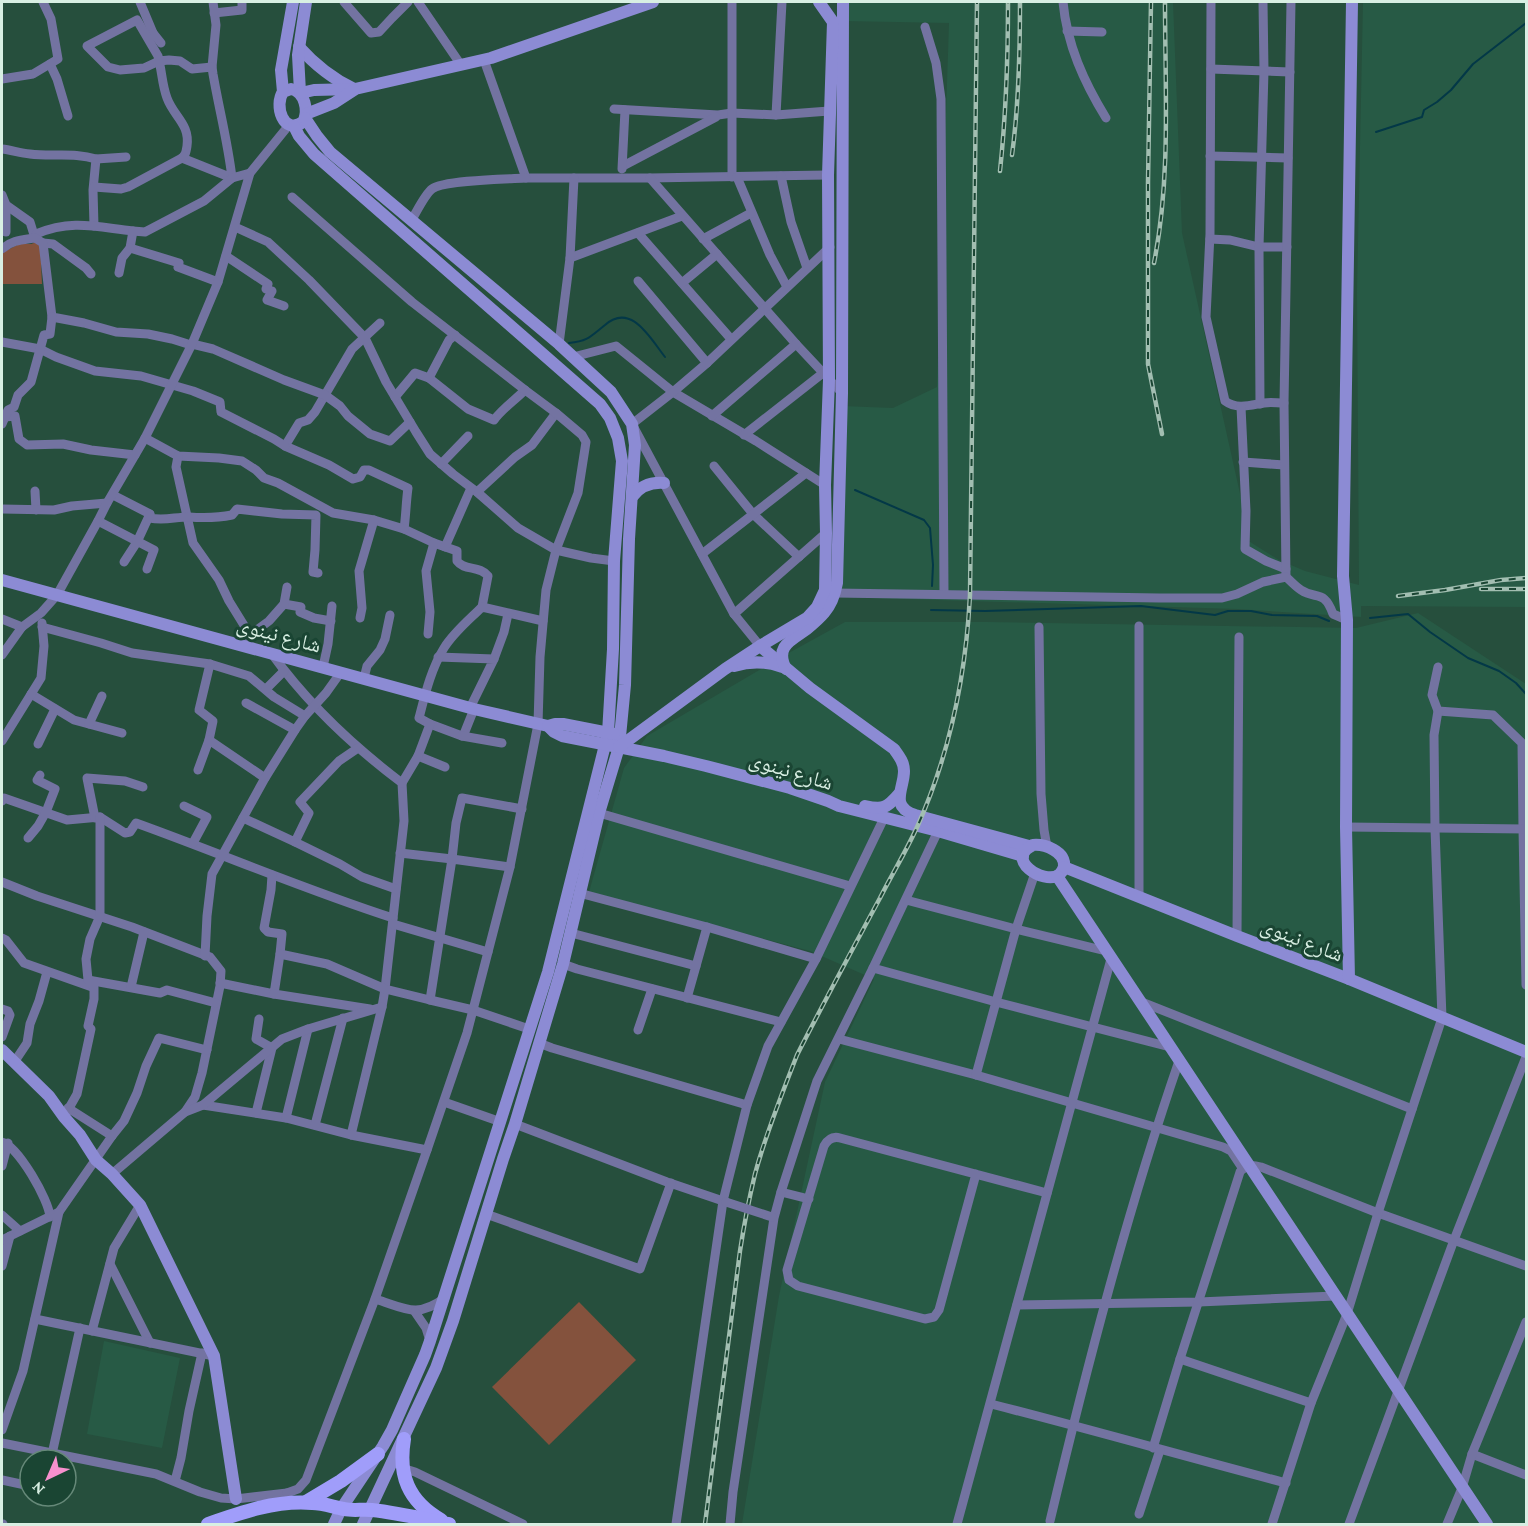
<svg xmlns="http://www.w3.org/2000/svg" width="1528" height="1526" viewBox="0 0 1528 1526" font-family="'Crimson Pro','Noto Naskh Arabic',serif">
	<style>
		.built { fill: #275a45 }
		.green { fill: #84523d }
		.lines { fill: none; stroke-linecap: round; stroke-linejoin: round }
		.stream { stroke: #033847; stroke-width: 2 }
		.street { stroke: #7373a1; stroke-width: 9 }
		.secondary { stroke: #8c8bd4; stroke-width: 12 }
		.primary { stroke: #a09dfa; stroke-width: 14 }
		.rail-casing { stroke: #a2beb1; stroke-width: 4.5 }
		.rail { stroke: #1a4533; stroke-width: 2; stroke-dasharray: 7; stroke-linecap: butt }
		.street-bridge { stroke: #7373a1; stroke-width: 9 }
		.labels { text-anchor: middle; dominant-baseline: central; stroke-width: 6; stroke-linejoin: round; paint-order: stroke }
		.street-label { font-size: 21px; fill: #d8efe3; stroke: #1a4533 }
	</style>
	<rect width="100%" height="100%" fill="#264f3d"/>
	<g class="built">
		<path d="M843 2H1173L1182 233 1247 525V540L1279 560 1305 571 1359 585 1357 291 1363 2H1526V607L1361 606V617L1237 609 837 597 842 406 893 408 937 387 949 23 843 21Z"/>
		<path d="M1418 613 1526 684V1524H742L779 1296 825 1082 874 979 810 951 589 892 624 768 647 736 785 655 845 622H986L1356 628Z"/>
		<path d="M104 1341 180 1358 162 1448 87 1434Z"/>
	</g>
	<g class="green">
		<path d="M40 241 42 284H2V253L19 244H31Z"/>
		<path d="M579 1302 636 1360 549 1445 492 1387Z"/>
	</g>
	<g class="lines">
		<g class="stream">
			<path d="M1376 132 1422 117 1424 110 1437 102 1451 90 1473 64 1526 23"/>
			<path d="M569 343C588 341 590 337 605 325 631 302 650 338 665 357"/>
			<path d="M855 490 924 520 930 528 933 565 932 586"/>
			<path d="M931 610 985 611 1141 606 1215 615 1228 611H1251L1272 615 1317 616 1329 621"/>
			<path d="M1370 618 1408 614 1430 632 1468 658 1499 671 1516 683 1526 694"/>
		</g>
		<g class="street">
			<path d="M140 2 153 33"/>
			<path d="M344 2 371 33 379 32 392 18 408 2"/>
			<path d="M418 2 461 65"/>
			<path d="M1063 2C1067 45 1084 82 1106 118"/>
			<path d="M1211 2 1210 234 1206 317 1225 401C1237 410 1251 405 1264 403 1270 402 1277 403 1284 403"/>
			<path d="M214 13 242 10V2"/>
			<path d="M925 27 936 63 941 99 944 594"/>
			<path d="M1067 31 1102 32"/>
			<path d="M149 36 153 33 161 43"/>
			<path d="M484 60 526 178H650L828 175"/>
			<path d="M50 64 57 79 68 116"/>
			<path d="M1211 69 1290 72"/>
			<path d="M2 79 33 74 58 59 51 19 43 2"/>
			<path d="M614 109 718 115 732 113 776 115 829 111"/>
			<path d="M776 115 782 2"/>
			<path d="M2 149C11 150 20 153 30 154 52 157 75 152 96 159L93 190 94 226"/>
			<path d="M1210 156 1288 158"/>
			<path d="M182 158 232 178C228 143 219 109 213 74L212 67 216 25 213 2"/>
			<path d="M96 159 126 157"/>
			<path d="M623 166 716 117"/>
			<path d="M622 169 625 110"/>
			<path d="M250 173 289 125"/>
			<path d="M781 176 791 222 807 268"/>
			<path d="M732 177V2"/>
			<path d="M737 177 770 255 787 287"/>
			<path d="M650 178 796 344 842 393"/>
			<path d="M94 187 121 189 128 187 182 158C186 154 186 152 187 146 190 124 174 117 167 98 162 85 162 71 158 56L137 20 87 46 108 67 120 70 144 68 159 61 169 60 180 61 192 69 212 67"/>
			<path d="M2 195 6 205 30 222 35 238"/>
			<path d="M6 205V232"/>
			<path d="M411 221C416 213 425 194 432 189 443 180 509 179 526 178"/>
			<path d="M235 227 268 242 309 280 365 338 386 382 416 432 430 454 453 474 477 492 518 528 556 550 591 558 614 561"/>
			<path d="M638 233 731 339"/>
			<path d="M35 238 36 234C72 219 96 227 133 231L130 248 122 258 119 273"/>
			<path d="M703 239 751 213"/>
			<path d="M1210 239 1230 240 1259 247 1264 71 1263 2"/>
			<path d="M43 243 53 244 86 268 91 274"/>
			<path d="M130 248 179 263 178 267 218 282"/>
			<path d="M2 249C12 240 22 240 35 238L43 243 52 317 84 323 116 332 148 334 172 339 191 345"/>
			<path d="M226 256 268 284 266 289 272 291 267 300 284 306"/>
			<path d="M570 258 682 216"/>
			<path d="M638 281 707 363"/>
			<path d="M682 283 717 254"/>
			<path d="M380 323 352 349 315 412 308 420 299 423 285 446 329 465 353 479 360 477 364 470H369L408 488C406 502 406 515 404 529L434 543 457 551V561C464 571 480 565 488 576L482 607"/>
			<path d="M2 342 40 349 56 357 95 371 141 376 193 391 220 402 221 412 274 439 285 446"/>
			<path d="M192 344 213 349 284 380 325 395 340 406 348 416 370 434 390 441 410 422"/>
			<path d="M559 344 570 258 574 178"/>
			<path d="M573 357 616 346 673 392 756 441 825 485"/>
			<path d="M429 378 468 409 494 420C503 408 514 401 525 390"/>
			<path d="M395 397 415 373 429 378 449 340 455 335"/>
			<path d="M1260 404 1259 247H1287"/>
			<path d="M1241 407 1246 511 1245 549 1266 561 1286 569"/>
			<path d="M712 416 796 344"/>
			<path d="M5 417 15 416 19 439 27 445 63 444 91 450 135 455"/>
			<path d="M2 424 8 410 14 407 18 395 31 382 44 335 50 334 52 317"/>
			<path d="M744 435 823 373"/>
			<path d="M145 438 178 456 219 458 242 461 256 470 264 478 278 483 333 513 374 520 404 529"/>
			<path d="M178 456 176 467 193 543 219 580 229 601 250 635 248 647"/>
			<path d="M1243 462 1284 465"/>
			<path d="M441 464 468 436"/>
			<path d="M714 466 753 514 799 557"/>
			<path d="M35 491 36 510"/>
			<path d="M477 492 515 457 532 445 556 413"/>
			<path d="M113 495 150 514V518C164 521 175 517 189 517 204 518 217 518 232 515L237 509 282 514 316 515 315 550 313 572 318 573"/>
			<path d="M2 509 54 510 72 506 107 503"/>
			<path d="M98 521 154 550 147 569"/>
			<path d="M445 547 471 488"/>
			<path d="M702 554 806 473"/>
			<path d="M124 562 137 542 150 514"/>
			<path d="M1286 577 1284 403 1291 2"/>
			<path d="M835 593 1159 598H1222L1237 594 1263 582 1286 577C1291 581 1295 586 1301 590 1316 600 1324 589 1333 614L1347 620"/>
			<path d="M284 604 301 607 300 612 314 618 331 621"/>
			<path d="M734 614 826 533"/>
			<path d="M360 618 362 608 359 571 374 520"/>
			<path d="M2 619 22 627"/>
			<path d="M42 627 101 643 132 653 210 664 249 676 274 697 305 716"/>
			<path d="M1039 627 1041 794 1044 830 1047 847"/>
			<path d="M428 634 430 612 426 571 434 543"/>
			<path d="M250 635 269 621 284 604 287 587"/>
			<path d="M760 646 734 614 632 424 673 392 707 363 830 247"/>
			<path d="M272 654C308 704 353 746 402 783L404 821 385 989 382 1007 351 1135"/>
			<path d="M2 655 22 627 41 613 57 595 98 521 107 503 145 438 192 344 218 282 250 173 232 178 204 201 145 232 133 231"/>
			<path d="M438 657 494 659 470 708"/>
			<path d="M494 659 504 632 508 614"/>
			<path d="M323 667 328 644 332 606"/>
			<path d="M364 678 367 666 380 650 385 639 390 615"/>
			<path d="M266 689 284 671"/>
			<path d="M31 694 74 720 122 733"/>
			<path d="M246 703 295 730"/>
			<path d="M1438 711 1493 715 1522 743 1523 829 1526 985"/>
			<path d="M89 724 102 696"/>
			<path d="M430 724 462 736 464 734 474 709"/>
			<path d="M462 736 502 743"/>
			<path d="M209 740 213 721 199 710 210 664"/>
			<path d="M2 741 41 678 44 646 42 623"/>
			<path d="M38 744 55 709"/>
			<path d="M418 756 445 767"/>
			<path d="M198 770 209 740 265 778"/>
			<path d="M402 783 418 756 430 724 419 718C425 695 431 669 444 648 454 632 469 620 482 607L543 621"/>
			<path d="M2 801 4 798 67 820 100 817 125 833 130 832 136 823C222 854 306 890 393 918"/>
			<path d="M184 806 207 817 193 843"/>
			<path d="M599 813 850 886"/>
			<path d="M95 818 87 778 125 781 143 787"/>
			<path d="M243 818 295 842 309 813 300 802 339 761 358 748"/>
			<path d="M1346 827 1526 829"/>
			<path d="M28 838 38 826 46 812 55 789 37 780 40 775"/>
			<path d="M295 842 340 864 362 877 396 889"/>
			<path d="M400 853 452 859 456 823 462 798 522 809"/>
			<path d="M510 867 452 859 430 1000 473 1010 529 1029"/>
			<path d="M272 875 271 890 264 928 268 932 282 934 280 954"/>
			<path d="M2 882 37 896 132 927 210 957 221 971 220 986 202 1073 195 1097 185 1112"/>
			<path d="M579 893 707 927 816 959"/>
			<path d="M1139 897V626"/>
			<path d="M906 900 1016 929 1106 951"/>
			<path d="M393 924 488 952"/>
			<path d="M571 933 696 966"/>
			<path d="M1237 936 1239 637"/>
			<path d="M2 938 6 940 24 963 92 987"/>
			<path d="M205 956 207 916 212 874 265 778 295 730 305 716 326 693 341 672"/>
			<path d="M563 964 577 969 781 1022"/>
			<path d="M873 968 996 1002 1170 1047"/>
			<path d="M88 980 160 993 167 990 216 1003"/>
			<path d="M220 983 274 994 280 954 327 964 385 989 430 1000"/>
			<path d="M131 987 144 932"/>
			<path d="M274 994 370 1009"/>
			<path d="M687 998 707 927"/>
			<path d="M1139 1001 1412 1109"/>
			<path d="M2 1009 8 1011 10 1015 2 1037"/>
			<path d="M638 1030 652 989"/>
			<path d="M839 1039 976 1075 1223 1147 1231 1151 1243 1169"/>
			<path d="M539 1043 552 1048 747 1105"/>
			<path d="M15 1061 27 1043 30 1024 39 1001 47 972"/>
			<path d="M976 1075 1016 929 1035 873"/>
			<path d="M444 1102 501 1122"/>
			<path d="M203 1105 286 1118 351 1135 427 1150"/>
			<path d="M68 1108 112 1136"/>
			<path d="M256 1113 272 1048 256 1039 259 1019"/>
			<path d="M64 1117 77 1094 91 1029 88 1026 94 999V987L88 980 86 959 90 939 100 916V817"/>
			<path d="M286 1118 308 1029"/>
			<path d="M515 1124 667 1182 726 1202"/>
			<path d="M315 1125 343 1018"/>
			<path d="M2 1142C18 1146 49 1200 50 1217"/>
			<path d="M2 1166 8 1143"/>
			<path d="M112 1174 185 1112 203 1105 282 1039 308 1029 382 1007"/>
			<path d="M976 1174 939 1310 934 1317 925 1319 798 1286 789 1280 787 1270 824 1146C828 1139 833 1136 840 1138L1047 1193"/>
			<path d="M781 1192 809 1199"/>
			<path d="M486 1214 640 1269 671 1183"/>
			<path d="M2 1215 20 1231"/>
			<path d="M2 1240 59 1212 112 1136 124 1121 137 1093 146 1066 159 1038 207 1050"/>
			<path d="M110 1264 150 1343"/>
			<path d="M2 1266 10 1236"/>
			<path d="M375 1299C405 1308 416 1319 445 1298"/>
			<path d="M1017 1305 1199 1302 1335 1296"/>
			<path d="M415 1312 426 1328 430 1341"/>
			<path d="M35 1319 214 1356"/>
			<path d="M92 1331 114 1248 140 1205"/>
			<path d="M1180 1359 1311 1403"/>
			<path d="M991 1404C1089 1429 1187 1457 1286 1483"/>
			<path d="M2 1430 23 1371 59 1212"/>
			<path d="M2 1443 156 1474 200 1492 221 1498 236 1499 287 1493"/>
			<path d="M1153 1448 1180 1359 1240 1172C1245 1164 1253 1165 1261 1167L1378 1213 1526 1266"/>
			<path d="M52 1454 80 1328"/>
			<path d="M1472 1454 1526 1475"/>
			<path d="M402 1468 415 1472 523 1524"/>
			<path d="M2 1480 30 1486"/>
			<path d="M175 1481 181 1458 189 1411 202 1353"/>
			<path d="M290 1503 287 1493 298 1489 306 1480 375 1299 427 1150 467 1033 510 867 538 724 540 657 546 590 556 550 578 493 586 442 582 435 556 413 525 390 412 302 292 197"/>
			<path d="M1139 1514 1160 1450"/>
			<path d="M1050 1521C1087 1366 1127 1212 1179 1061"/>
			<path d="M2 1524H3"/>
			<path d="M676 1524 723 1201 747 1105 768 1046 816 959 884 818"/>
			<path d="M730 1524 733 1492 774 1218 781 1192 817 1081 873 968 938 831"/>
			<path d="M957 1524 1111 959"/>
			<path d="M1272 1524 1311 1403 1347 1314 1378 1213 1442 1018 1435 829 1434 735 1438 711 1432 695 1438 667"/>
			<path d="M1349 1524 1454 1240 1526 1057"/>
			<path d="M1447 1524 1462 1488 1472 1454 1526 1322"/>
		</g>
		<g class="secondary">
			<path d="M299 47C315 65 331 78 354 89"/>
			<path d="M291 89C305 92 309 111 303 122 283 136 274 105 283 92Z"/>
			<path d="M283 92 281 70 293 2"/>
			<path d="M300 92 298 55 306 2"/>
			<path d="M301 93 314 90 355 89 491 58 653 2"/>
			<path d="M306 114 334 103 354 90"/>
			<path d="M305 118 317 136 330 152 559 344 611 392 632 424 635 445 629 539 625 685 619 747 599 813 563 964 515 1124 503 1159 453 1321 436 1368 363 1524"/>
			<path d="M294 126 299 136 314 154 600 404 610 418 618 438 622 461 614 561 613 649 608 733 548 972 430 1341 425 1355 392 1430 383 1446 341 1509 334 1524"/>
			<path d="M632 497C640 486 650 482 664 483"/>
			<path d="M2 580 474 709 548 726 554 732 562 736 664 756 706 766 790 788 828 801 839 806 938 831 1023 856"/>
			<path d="M760 646 810 688 894 749C899 756 904 762 904 771 904 789 889 806 915 815L1029 846"/>
			<path d="M734 666C750 661 766 661 782 667"/>
			<path d="M786 669C774 646 792 640 807 629 813 624 819 619 824 613 832 604 835 594 837 583L842 393 843 2"/>
			<path d="M548 726 555 724H563L614 734"/>
			<path d="M619 747 725 669 760 646 807 618 817 607 825 590 826 533 825 485 829 380 828 175 833 22 819 2"/>
			<path d="M865 806C883 810 887 808 899 794"/>
			<path d="M1033 845C1044 844 1066 851 1064 867 1063 870 1061 873 1059 875 1043 885 1004 859 1033 845Z"/>
			<path d="M1064 867 1237 936 1349 979 1526 1052"/>
			<path d="M1057 876 1487 1524"/>
			<path d="M1349 979 1346 827 1347 620 1343 576 1352 2"/>
			<path d="M2 1050 49 1096 64 1117 80 1135 96 1160 112 1174 140 1205 214 1356 236 1499"/>
		</g>
		<g class="primary">
			<path d="M404 1439C398 1475 408 1501 441 1520"/>
			<path d="M306 1502 341 1481 378 1454"/>
			<path d="M208 1524C242 1512 276 1500 312 1503 323 1503 333 1507 344 1509 353 1511 362 1509 372 1510 398 1513 424 1519 449 1524"/>
		</g>
		<g class="rail-casing">
			<g id="rail">
				<path d="M1151 2 1148 182V364L1162 434"/>
				<path d="M1012 155C1019 104 1020 53 1020 2"/>
				<path d="M1000 171C1006 114 1008 58 1008 2"/>
				<path d="M1154 263C1171 178 1165 88 1165 2"/>
				<path d="M1481 589H1526"/>
				<path d="M1398 596 1445 590 1501 580 1526 578"/>
				<path d="M705 1524 740 1251C744 1225 749 1199 755 1174 766 1133 782 1094 797 1055 824 1002 852 950 880 898 892 874 907 850 918 825 950 753 966 673 970 595L977 2"/>
			</g>
		</g>
		<use href="#rail" class="rail"/>
		<path class="street-bridge" d="M726 1202 772 1217"/>
	</g>
	<g class="labels">
		<g class="street-label">
			<text transform="translate(279 635) rotate(15)">شارع نينوى</text>
			<text transform="translate(791 771) rotate(17)">شارع نينوى</text>
			<text transform="translate(1302 940) rotate(21)">شارع نينوى</text>
		</g>
	</g>
	<rect width="1528" height="1526" fill="none" stroke="#d8efe3" stroke-width="6"/>
	<g transform="translate(48 1478) rotate(224)"><circle r="28" fill="#1a4533" stroke="#668979" stroke-width="1.5"/>
	<path d="M0-4.5L10 22L0 15L-10 22Z" fill="#f790ce"/>
	<text y="-9" font-size="16" font-weight="bold" text-anchor="middle" fill="#d8efe3">N</text>
	</g>
</svg>
